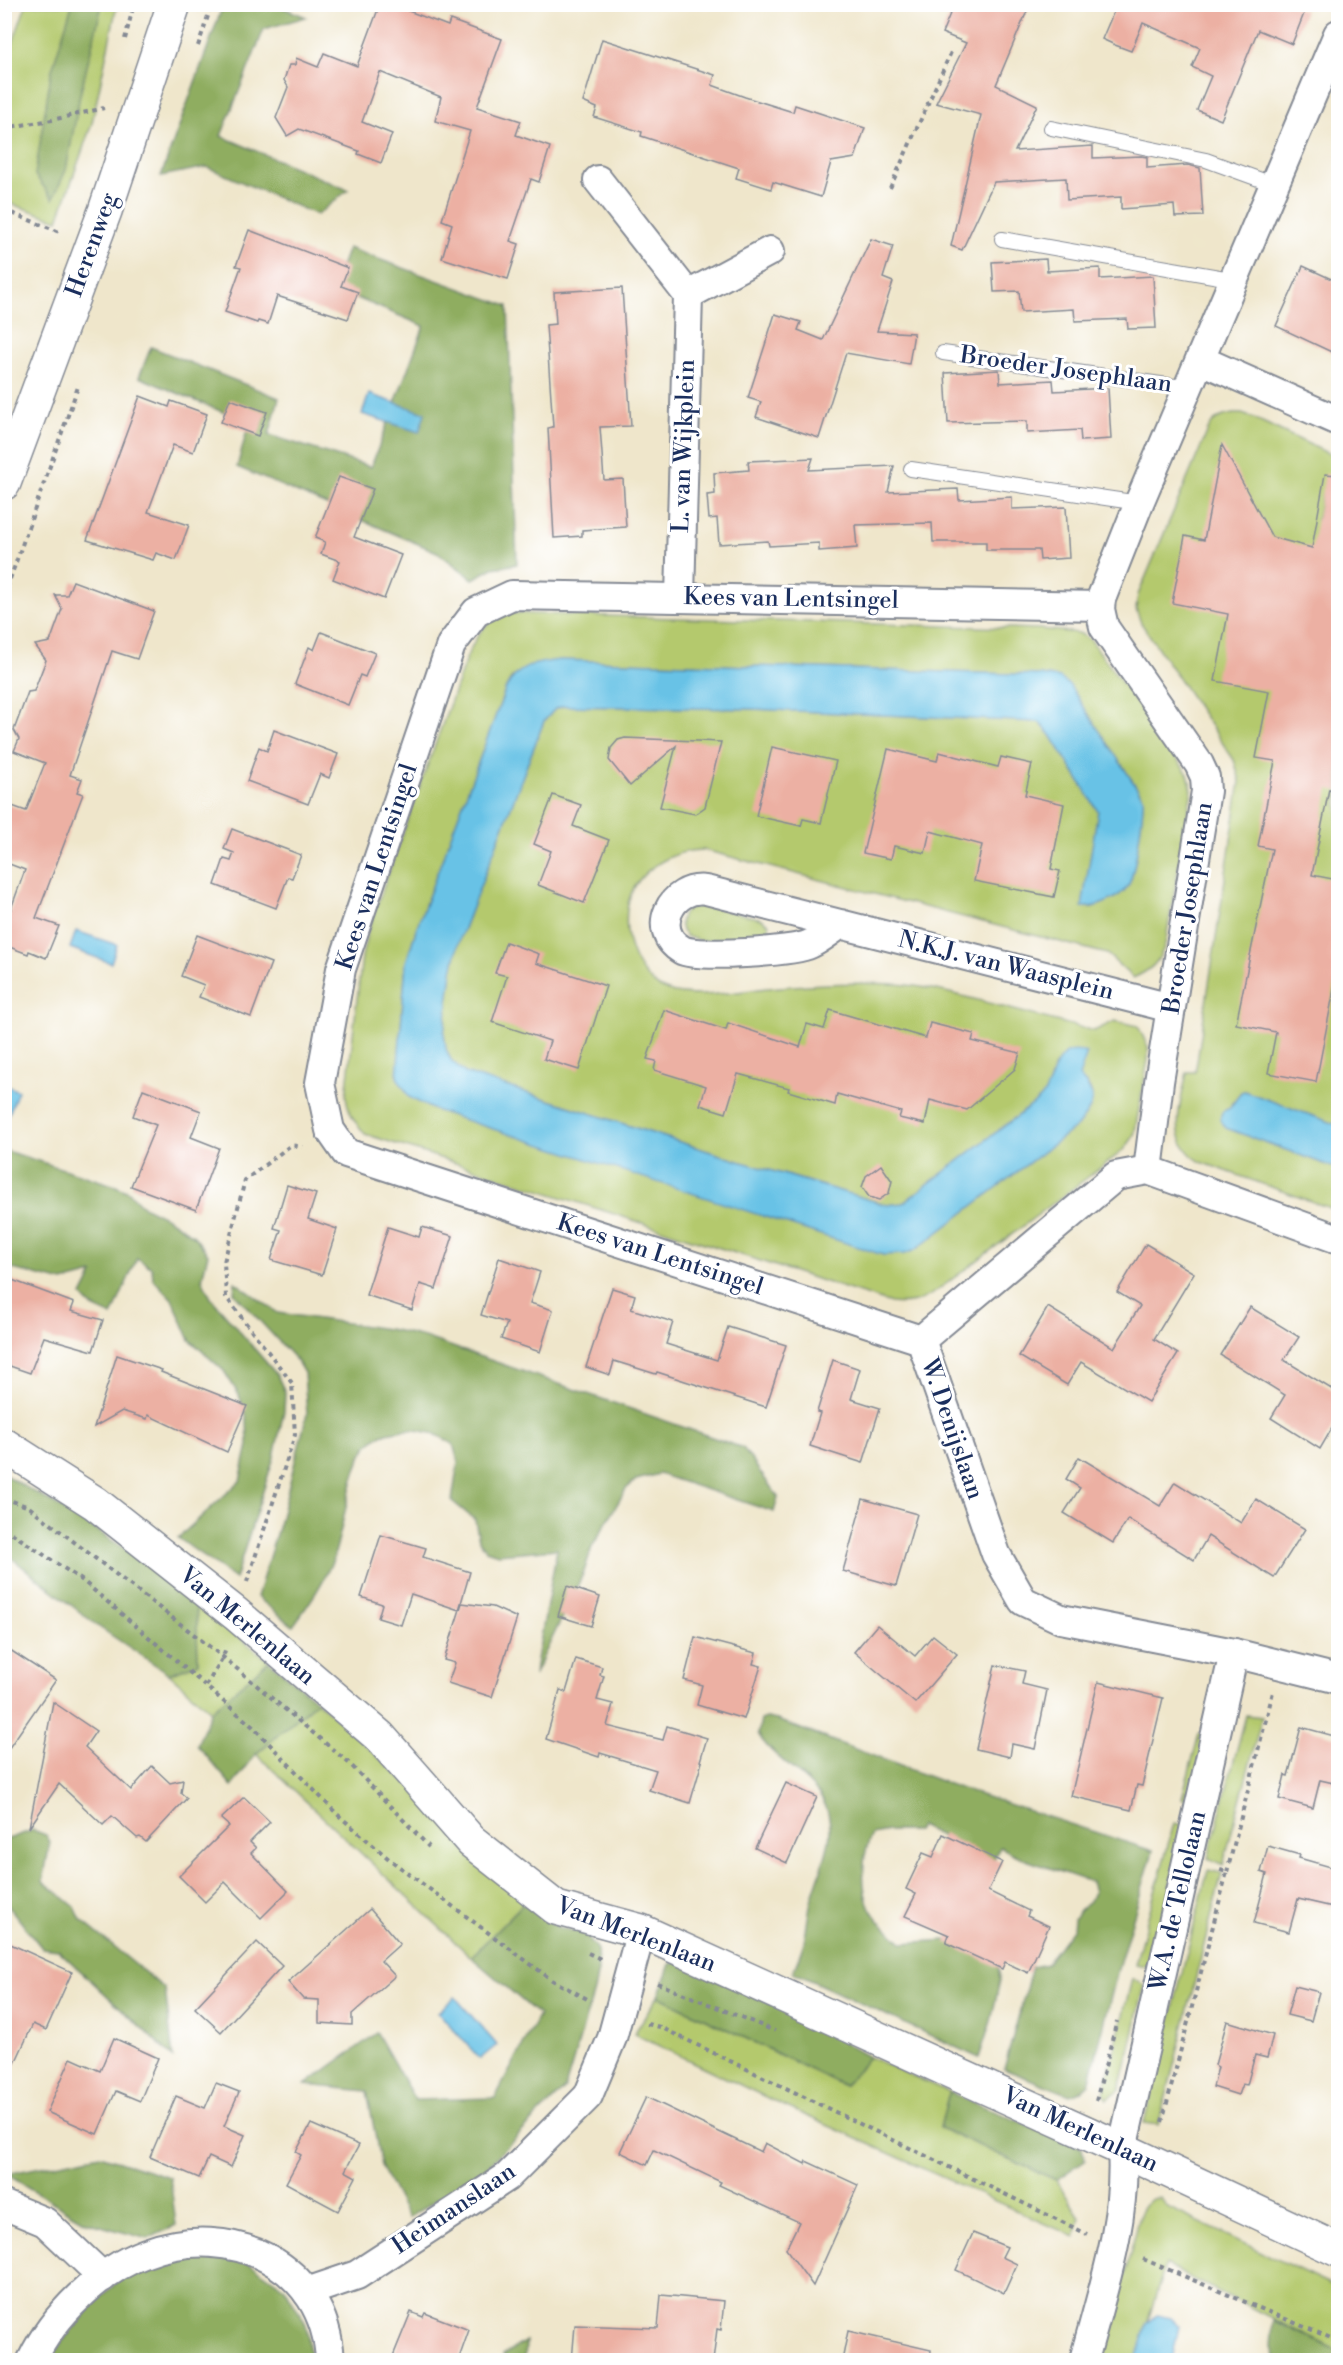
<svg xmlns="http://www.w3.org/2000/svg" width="1343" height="2365" viewBox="0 0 1343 2365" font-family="'Libre Bodoni',serif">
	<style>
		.green { fill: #b4c96d; stroke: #687c66; stroke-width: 1.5; fill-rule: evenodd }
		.forest { fill: #8fad60; stroke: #556e5f; stroke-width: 1.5 }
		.water { fill: #68c2e6; stroke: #4278a2; stroke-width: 1.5 }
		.building { fill: #ecb0a3 }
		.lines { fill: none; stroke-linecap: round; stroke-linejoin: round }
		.lane-casing { stroke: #858a94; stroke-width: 16 }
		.street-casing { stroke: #858a94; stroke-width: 32 }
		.secondary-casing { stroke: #858a94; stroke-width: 36 }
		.primary-casing { stroke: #858a94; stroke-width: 36 }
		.path { stroke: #858a94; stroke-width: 4; stroke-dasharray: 4.5 4.5; stroke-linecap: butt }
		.lane { stroke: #fff; stroke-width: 14 }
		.street { stroke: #fff; stroke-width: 28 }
		.secondary { stroke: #fff; stroke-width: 33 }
		.primary { stroke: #fff; stroke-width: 33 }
		.labels { text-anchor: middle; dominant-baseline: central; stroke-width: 6; stroke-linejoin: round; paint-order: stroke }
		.street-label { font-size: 24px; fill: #1b2f5e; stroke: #fff }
	</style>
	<rect width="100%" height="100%" fill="#fff"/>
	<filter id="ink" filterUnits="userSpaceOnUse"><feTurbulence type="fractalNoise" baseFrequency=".0167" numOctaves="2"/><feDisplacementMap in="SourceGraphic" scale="12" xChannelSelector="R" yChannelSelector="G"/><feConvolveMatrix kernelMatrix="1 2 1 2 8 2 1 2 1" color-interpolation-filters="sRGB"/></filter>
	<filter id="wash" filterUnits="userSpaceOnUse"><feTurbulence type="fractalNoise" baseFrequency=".008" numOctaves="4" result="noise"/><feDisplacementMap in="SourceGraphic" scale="24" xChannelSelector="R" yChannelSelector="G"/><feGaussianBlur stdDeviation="1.35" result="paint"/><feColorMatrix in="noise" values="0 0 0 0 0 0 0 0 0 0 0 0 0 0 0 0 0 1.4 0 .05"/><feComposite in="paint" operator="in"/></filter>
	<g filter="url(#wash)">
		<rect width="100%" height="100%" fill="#efe6cb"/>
		<g class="green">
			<path d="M26 5H117L92 123 58 220 5 202V65Z"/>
			<path d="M1233 414H1242L1256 419 1338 458V497L1322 494 1317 520 1335 524 1338 507V1125L1244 1091C1235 1094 1234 1106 1226 1110V1128L1338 1169V1211L1201 1162C1165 1141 1181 1105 1187 1072H1195L1197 1062 1240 781 1234 760 1141 623 1136 609 1138 595 1208 430C1213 419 1221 416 1233 414Z"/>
			<path d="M510 613 1040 629 1079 633 1091 640 1188 774 1192 790 1165 945C1158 964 1151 970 1133 978L1107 954 704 850C677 849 642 867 631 894 618 927 633 979 668 991 694 1000 740 991 768 988 810 984 853 982 895 984 927 986 958 995 989 1003 1024 1013 1059 1022 1094 1031L1115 1021 1138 1026 1148 1047V1060L1134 1136 1124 1150 938 1290C920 1302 913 1305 891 1303L365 1134C354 1122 348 1112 346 1096L362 956 368 930 466 659C475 638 486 616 510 613ZM560 660 1040 675 1060 678 1070 686 1143 797V805C1141 822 1136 871 1129 884 1122 896 1102 905 1089 908L1083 902 1098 811 1051 735 1039 722 752 709 563 706 555 709 544 721 458 944 452 971 444 1034 446 1049 451 1060 465 1073 742 1162 887 1205 903 1203 1040 1099 1046 1093 1055 1065C1089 1081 1107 1092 1077 1126L915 1250 883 1254 432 1109 409 1097 397 1077 406 963 417 927 506 688 512 677Z"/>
			<path d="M704 905 762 919 769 924V932L764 937 700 941 686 936 682 931C676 914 688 906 704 905Z"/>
			<path d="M196 1603 269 1661 211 1711 169 1674 198 1663Z"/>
			<path d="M317 1701 494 1863 523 1904 471 1957 256 1754Z"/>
			<path d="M1246 1715 1262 1717 1223 1865 1208 1858Z"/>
			<path d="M1199 1734 1210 1736 1193 1801 1182 1798Z"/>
			<path d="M1174 1823 1184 1825 1151 1967 1135 1964Z"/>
			<path d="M1208 1870 1222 1873 1167 2093 1158 2125 1144 2123Z"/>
			<path d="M1132 1979 1145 1985 1120 2089 1107 2099 1103 2094Z"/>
			<path d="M658 1996 844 2086 869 2057 949 2092 940 2128 1056 2180 1080 2217 1075 2237 780 2104 634 2034Z"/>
			<path d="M1160 2198 1169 2208 1338 2288V2351L1165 2265 1136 2360H1103L1142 2208 1152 2199Z"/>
		</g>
		<g class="forest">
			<path d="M72 5H102L80 95 66 170 53 199 35 175 51 73Z"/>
			<path d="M223 5H276L306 17 264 29 221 136 348 190 317 215 207 167 161 176Z"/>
			<path d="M348 248 508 306 517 564 493 568 473 579 437 552 237 467 249 423 139 377 151 347 279 398 269 435 371 467 424 326 333 288Z"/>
			<path d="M4 1150 116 1186 129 1192 141 1205 167 1218 193 1235 208 1254 202 1279 211 1298 277 1375 285 1392 284 1411 274 1457 235 1579 178 1538 240 1481 248 1445 247 1419 239 1395 224 1371 190 1340 172 1299 153 1279 152 1268 137 1258 112 1316 92 1307 82 1296 93 1274 63 1282 5 1267Z"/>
			<path d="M235 1282 278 1313 394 1330 424 1337 743 1448 778 1497 774 1512 659 1474 636 1480 626 1489 592 1547 584 1572 534 1676 557 1549 498 1554 486 1550 479 1540 475 1520 452 1501 458 1462 453 1444C437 1433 417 1427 397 1431 384 1433 374 1437 366 1448 350 1471 343 1531 333 1559 324 1583 308 1605 293 1626L257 1597 280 1521 307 1414 304 1373 297 1361 234 1293Z"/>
			<path d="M5 1475 70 1513 148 1564 196 1603 198 1663 169 1674 99 1627 5 1553Z"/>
			<path d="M269 1661 317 1701 256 1754 232 1786 197 1745 211 1711Z"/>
			<path d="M766 1718 777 1720 962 1789 1153 1851 1118 1969 1089 2084 1081 2091 1070 2095 1004 2069 1032 1967 1046 1964 1073 1928 1074 1919 1079 1910 1090 1901 1094 1892 1091 1882 1026 1860 1000 1847 993 1861 920 1826 917 1831H888L872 1834C862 1854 860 1887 870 1908 878 1923 891 1932 903 1943L946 1940 987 1950 997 1957 1000 1980 991 2021 979 2058 793 1972C797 1962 801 1952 804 1942 807 1928 808 1914 811 1901 819 1870 842 1831 822 1799 807 1775 773 1759 758 1734L761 1720Z"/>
			<path d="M33 1830 46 1835 50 1842 43 1881 75 1907 81 1920 165 1989 173 2057 58 1950 42 1948 5 1902V1840Z"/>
			<path d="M523 1904 558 1927 585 1934 597 1948 598 1971 594 1991 565 2088 486 2168 408 2218 381 2166 367 2091 305 2085 377 2033 415 2100 495 2098 539 2015 471 1957Z"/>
			<path d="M680 1961 783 2009 869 2057 845 2086 658 1996 670 1964Z"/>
			<path d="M949 2092 1082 2148 1085 2160 1056 2180 940 2128Z"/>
			<path d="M100 2155 170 2177 176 2225 148 2239 86 2222 6 2174Z"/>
			<path d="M199 2252 245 2260 285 2288 306 2324 311 2360H49C67 2333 113 2277 144 2265 161 2259 181 2256 199 2252Z"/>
			<path d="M1273 2320 1338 2351V2360H1276L1271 2347Z"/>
			<path d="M526 2341 525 2360H504L503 2355Z"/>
		</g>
		<g class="water">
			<path d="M369 394 425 413 419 432 362 414Z"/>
			<path d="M560 660 1040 675 1060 678 1070 686 1143 797C1144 811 1135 875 1128 886 1120 898 1096 909 1082 907L1098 811 1051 735 1039 722 752 709 563 706 555 709 544 721 458 944 452 971 444 1034 446 1049 451 1060 465 1073 742 1162 887 1205 903 1203 1040 1099C1057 1082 1050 1042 1087 1053L1079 1076C1099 1097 1095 1105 1077 1126L915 1250 905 1254 883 1255 456 1117 432 1109 409 1097 397 1077 406 962 417 927 506 688C518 665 536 663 560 660Z"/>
			<path d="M76 931 117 945 111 963 70 948Z"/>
			<path d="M5 1085 18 1091 5 1124Z"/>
			<path d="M1244 1091 1338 1125V1169L1226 1128 1220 1120 1222 1112 1230 1108 1241 1092Z"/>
			<path d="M455 1997 497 2045 480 2059 438 2012Z"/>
			<path d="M1156 2315 1171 2318 1179 2326 1172 2360H1136L1146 2324Z"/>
		</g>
		<g id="blocks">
			<g class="building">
				<path d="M380 4H390L448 26 450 20 502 39 477 107 521 121 516 135 550 147 539 182 531 179 510 241 519 244 508 279 442 258 452 224 442 220 470 131 435 121 441 97 380 72 362 122 392 134 381 163 358 154 359 151 299 129 287 136 276 118 288 87 284 80 289 65H295L296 58 318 67 324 53 357 66Z"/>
				<path d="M954 4H1030L996 85 1037 105 1015 151 1093 146V158L1141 156 1147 157V168L1188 165 1200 168 1203 216 1175 217 1174 205 1121 209V197L1067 200 1066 178 994 182 962 250 951 246 981 115 936 103 966 43 942 33Z"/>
				<path d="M1101 4H1289L1305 11 1292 44 1258 30 1221 120 1197 110 1211 76 1192 67 1200 48 1143 23 1131 51 1115 45 1102 39 1114 11Z"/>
				<path d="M602 39 715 75 712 85 745 97 793 112 795 105 865 128 855 158 831 162 821 197 773 182 771 189 736 178 739 168 641 136 642 132 594 117 597 108 583 102Z"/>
				<path d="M249 230 348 268 341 286 358 292 348 319 277 296 268 324 258 321 257 323 225 312 241 267 236 266Z"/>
				<path d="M871 239 893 246 883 278 893 282 877 331 914 333 909 364 846 353 819 438 756 417 761 402 748 398 775 314 801 322 798 330 823 340Z"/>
				<path d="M1046 259 1047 271 1100 268V279L1153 276 1156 328 1128 329 1127 319 1075 321 1074 309 1021 312 1019 291 994 292 992 262Z"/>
				<path d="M1303 266 1338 282V355L1276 326Z"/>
				<path d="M622 288 631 426 600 427 604 480 623 479 626 527 582 530V536L554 538 548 428 553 427 546 325 556 324 554 292Z"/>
				<path d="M999 370 1000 383 1053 380 1054 391 1108 388 1111 439 1081 441 1080 430 1027 433V421L948 423 945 373Z"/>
				<path d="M140 396 169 407 171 401 207 414 193 452 173 445 148 512 189 525 176 560 156 553 153 560 87 540Z"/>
				<path d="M230 399 267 412 258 436 221 422Z"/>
				<path d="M1222 445 1272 537 1312 548 1325 474 1338 475V791L1329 789 1312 875 1338 880V969L1316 1082 1268 1073 1276 1032 1236 1024 1272 849 1258 846 1275 761 1256 758 1269 691 1215 681 1228 614 1172 603 1185 536 1204 540Z"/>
				<path d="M813 458 809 470 894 466 888 492 958 489 959 500 1012 497V509L1066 507 1069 558 1040 560 1039 550H986V542H933L932 523 855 525 857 548 819 551V543L769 546 768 541 719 544 717 518 709 519 707 495 715 494 714 473 749 470 748 461Z"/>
				<path d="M339 477 373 489 354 537 401 555 384 599 333 579 340 561 321 554 325 542 315 538Z"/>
				<path d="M73 581 154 611 137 659 112 651 70 775 82 779 77 792 83 794 36 918 59 926 46 958 29 951 28 954 4 945V928L25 870 4 862V803L26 811 45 763 14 751 19 739 14 730 28 692 34 691 46 660 35 645 50 642 62 609 55 595H67Z"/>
				<path d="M321 632 375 653 365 677 360 675 348 705 295 684 309 647 314 650Z"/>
				<path d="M274 730 338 754 329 778 320 774 308 804 247 781 259 747 267 751Z"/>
				<path d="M625 738 721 742 705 807 695 814 660 807 676 746 630 786 609 760 611 748 618 740Z"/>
				<path d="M772 747 836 761 821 823 803 819 801 826 756 816Z"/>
				<path d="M888 749 937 761 939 752 998 767 1001 757 1032 764 1025 795 1064 804 1051 869 1060 871 1054 897 974 881 982 845 930 831 925 853 894 846 891 859 863 853Z"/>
				<path d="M553 795 581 805 573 826 609 840 584 903 538 885 551 851 534 844Z"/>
				<path d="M232 829 301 855 292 878 288 877 276 908 215 885 224 859 231 861 234 853 224 849Z"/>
				<path d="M197 935 271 963 251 1017 199 997 204 985 181 976Z"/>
				<path d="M506 942 539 954 536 963 606 986 579 1070 544 1059 550 1041 492 1022 507 976 495 973Z"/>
				<path d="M664 1010 726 1030 728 1023 800 1047 807 1024 824 1029 830 1010 926 1038 930 1023 974 1034 972 1041 1020 1053 1015 1069 967 1110 930 1100 925 1124 899 1118 901 1112 837 1094 835 1105 788 1091 789 1088 738 1074 726 1113 700 1105 706 1086 654 1070 656 1061 647 1059Z"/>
				<path d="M143 1089 201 1111 191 1137 219 1148 196 1210 131 1186 156 1125 133 1116Z"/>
				<path d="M881 1165 892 1181 889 1193 879 1200 869 1197 862 1187 866 1176Z"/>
				<path d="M287 1185 316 1194 308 1219 337 1229 322 1275 271 1260 281 1230 274 1228Z"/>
				<path d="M388 1227 419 1237 422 1227 453 1236 436 1289 420 1284 412 1310 366 1295Z"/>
				<path d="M1146 1244 1194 1273 1154 1339 1178 1354 1148 1402 1081 1362 1067 1385 1019 1356 1048 1307 1114 1348 1140 1306 1117 1292Z"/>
				<path d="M499 1258 540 1272 530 1303 553 1310 540 1352 501 1339 507 1323 481 1315Z"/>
				<path d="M4 1277 74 1303 71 1311 103 1320 93 1351 44 1337 30 1373 4 1364Z"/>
				<path d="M612 1288 635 1295 631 1309 673 1322 666 1344 717 1360 728 1327 786 1345 766 1407 657 1372 656 1374 614 1361 610 1375 586 1367Z"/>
				<path d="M1250 1307 1299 1337 1284 1360 1338 1393V1418L1320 1449 1271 1418 1285 1395 1220 1355Z"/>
				<path d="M117 1355 162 1370 161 1372 247 1406 227 1452 148 1415 147 1419 122 1411 94 1427Z"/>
				<path d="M833 1360 860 1369 851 1399 880 1408 863 1463 810 1446 820 1413 817 1412Z"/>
				<path d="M1079 1457 1160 1506 1175 1482 1241 1523 1256 1499 1305 1529 1274 1578 1208 1536 1194 1560 1128 1519 1113 1543 1064 1513 1080 1488 1066 1479Z"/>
				<path d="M863 1499 917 1514 896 1586 843 1571Z"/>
				<path d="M381 1535 426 1548 423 1557 470 1572 459 1610 411 1594 401 1625 378 1618 382 1604 361 1597Z"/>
				<path d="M567 1586 600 1597 591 1626 558 1616Z"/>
				<path d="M462 1603 493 1607 517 1618 492 1697 448 1683 455 1663 444 1660Z"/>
				<path d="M877 1625 915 1656 933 1635 957 1654 915 1703 854 1652Z"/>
				<path d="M695 1637 756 1653 753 1664 761 1666 744 1719 697 1705 702 1685 684 1680Z"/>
				<path d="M4 1646 56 1680 4 1755Z"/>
				<path d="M576 1659 602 1667 600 1675 604 1676 597 1700 613 1704 607 1726 663 1740 667 1726 707 1738 700 1761 702 1762 690 1803 649 1790 656 1770 600 1753 599 1757 546 1739 560 1690 566 1692Z"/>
				<path d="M995 1665 1025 1671 1022 1684 1047 1690 1035 1749 1012 1744 1010 1757 976 1749Z"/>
				<path d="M1098 1682 1163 1698 1142 1786 1137 1785 1131 1810 1071 1796Z"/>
				<path d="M53 1702 96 1731 85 1747 131 1790 152 1766 170 1783 183 1780 181 1793 187 1798 146 1842 140 1837 137 1838 112 1816 103 1825 59 1784 29 1828Z"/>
				<path d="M1301 1727 1338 1737V1784L1320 1780 1313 1808 1279 1799 1285 1775 1288 1776Z"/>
				<path d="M786 1783 817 1797 787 1863 755 1848Z"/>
				<path d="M244 1797 270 1822 250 1842 256 1848 251 1853 288 1891 261 1918 225 1882 205 1902 179 1876 229 1826 221 1819Z"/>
				<path d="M943 1834 1002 1862 988 1891 1029 1911 1027 1916 1049 1926 1028 1973 1005 1962 1002 1969 946 1943 949 1935 905 1916 916 1894 906 1889 923 1853 933 1857Z"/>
				<path d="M1268 1846 1300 1855 1299 1858 1338 1869V1886L1333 1907 1298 1899 1289 1932 1254 1923 1267 1874 1261 1872Z"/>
				<path d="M370 1909 400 1944 381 1961 395 1976 352 2014V2025L319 2023V2000L303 1999 288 1982Z"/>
				<path d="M4 1941 72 1972 46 2030 33 2024 4 2087Z"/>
				<path d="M257 1942 282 1966 221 2032 195 2008Z"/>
				<path d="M1295 1986 1319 1992 1311 2021 1287 2015Z"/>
				<path d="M1227 2021 1273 2035 1267 2058 1255 2055 1247 2085 1242 2084 1238 2095 1213 2087 1218 2067 1215 2065Z"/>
				<path d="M114 2038 158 2058 140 2101 116 2091 97 2134 47 2112 71 2058 100 2071Z"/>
				<path d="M216 2083 239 2092 224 2126 245 2135 231 2167 209 2157 199 2178 150 2157 176 2096 205 2108Z"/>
				<path d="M646 2097 761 2152 765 2143 805 2164 806 2161 858 2185 813 2286 786 2249 799 2222 719 2185 721 2182 654 2150 647 2165 620 2152Z"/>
				<path d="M311 2124 359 2145 345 2171 356 2177 338 2211 286 2183 301 2155 296 2152Z"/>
				<path d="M973 2233 1007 2247 1002 2257 1017 2264 1004 2293 956 2270Z"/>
				<path d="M661 2295 724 2301 721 2330 717 2329 713 2361H572L575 2325 658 2328Z"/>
				<path d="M411 2312 423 2317 425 2313 469 2330 458 2361H391Z"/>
				<path d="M848 2331 931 2350 930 2361H842Z"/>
			</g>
		</g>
	</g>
	<g filter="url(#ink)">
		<use href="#blocks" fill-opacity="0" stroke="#858a94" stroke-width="1.5"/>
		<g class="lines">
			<g class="lane-casing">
				<g id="lane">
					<path d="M1051 128 1206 160 1275 185"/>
					<path d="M1002 239 1236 280"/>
					<path d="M943 353 1189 388"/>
					<path d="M911 469 1139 503"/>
				</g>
			</g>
			<g class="street-casing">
				<g id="street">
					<path d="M598 180 688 295 680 597"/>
					<path d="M688 295 770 251"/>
					<path d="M1201 360 1338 421"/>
					<path d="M841 924C831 930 821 939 810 944 794 952 696 958 682 950 649 931 671 885 706 890 861 929 1016 969 1171 1008"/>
					<path d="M1148 1170 1159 1082 1206 791 1205 777 1199 764 1104 627 1100 609 1101 599 1139 503 1338 34"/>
					<path d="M1338 1239 1148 1170 1116 1176 921 1340 996 1554 1023 1601 1061 1619 1234 1653 1338 1679"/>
					<path d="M921 1340 346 1153 330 1130 320 1083 341 969 451 645 476 612 512 595 1100 606"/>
					<path d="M4 2205 45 2222 103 2277"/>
					<path d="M307 2292 357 2275 507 2177 588 2096 612 2038 641 1931"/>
					<path d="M32 2360C53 2316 99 2270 146 2253 231 2221 325 2264 330 2360"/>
					<path d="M1084 2360C1102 2292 1127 2220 1122 2149L1234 1653"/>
				</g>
			</g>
			<g class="secondary-casing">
				<path id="secondary" d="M4 1445 95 1503 236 1614 380 1737 471 1841 556 1908 641 1931 1122 2149 1338 2250"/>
			</g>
			<g class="primary-casing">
				<path id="primary" d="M4 483 105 211 174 4"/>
			</g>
			<g class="path">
				<path d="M125 39 134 4"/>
				<path d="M198 46 212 4"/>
				<path d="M4 128 52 120 104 108"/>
				<path d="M890 188 952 50"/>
				<path d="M4 210 62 233"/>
				<path d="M4 596 79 384"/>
				<path d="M4 1498 29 1507 223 1657 350 1764 429 1847"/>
				<path d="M4 1528 83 1581 172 1657 252 1726 337 1814 389 1859 552 1980 591 2001"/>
				<path d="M247 1582 295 1435 292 1383 226 1297 224 1262 245 1180 291 1145 303 1147"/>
				<path d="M206 1686 223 1657 226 1647"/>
				<path d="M1227 1872 1273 1692"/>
				<path d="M588 1953 603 1960"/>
				<path d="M657 1983 775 2031"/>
				<path d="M647 2024 660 2027 1087 2234"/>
				<path d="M1096 2101 1117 2021"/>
				<path d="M1162 2122 1227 1872 1217 1869"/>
				<path d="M1143 2259 1338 2341"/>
			</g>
			<use href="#lane" class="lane"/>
			<use href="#street" class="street"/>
			<use href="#secondary" class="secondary"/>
			<use href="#primary" class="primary"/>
		</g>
	</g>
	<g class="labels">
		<g class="street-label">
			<text transform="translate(92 245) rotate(-70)">Herenweg</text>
			<text transform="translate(1066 370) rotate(8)">Broeder Josephlaan</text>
			<text transform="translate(684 446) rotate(-88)">L. van Wijkplein</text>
			<text transform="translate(791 599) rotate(1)">Kees van Lentsingel</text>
			<text transform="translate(377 867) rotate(-72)">Kees van Lentsingel</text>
			<text transform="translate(1188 908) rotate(-81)">Broeder Josephlaan</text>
			<text transform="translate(1006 966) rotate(14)">N.K.J. van Waasplein</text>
			<text transform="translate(660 1255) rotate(18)">Kees van Lentsingel</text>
			<text transform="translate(952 1429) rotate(71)">W. Denijslaan</text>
			<text transform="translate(247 1626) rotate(40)">Van Merlenlaan</text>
			<text transform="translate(1178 1901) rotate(-77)">W.A. de Tellolaan</text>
			<text transform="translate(636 1935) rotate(21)">Van Merlenlaan</text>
			<text transform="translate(1080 2130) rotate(25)">Van Merlenlaan</text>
			<text transform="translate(454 2209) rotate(-34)">Heimanslaan</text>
		</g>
	</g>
	<rect width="1343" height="2365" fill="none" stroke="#fff" stroke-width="24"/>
</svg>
